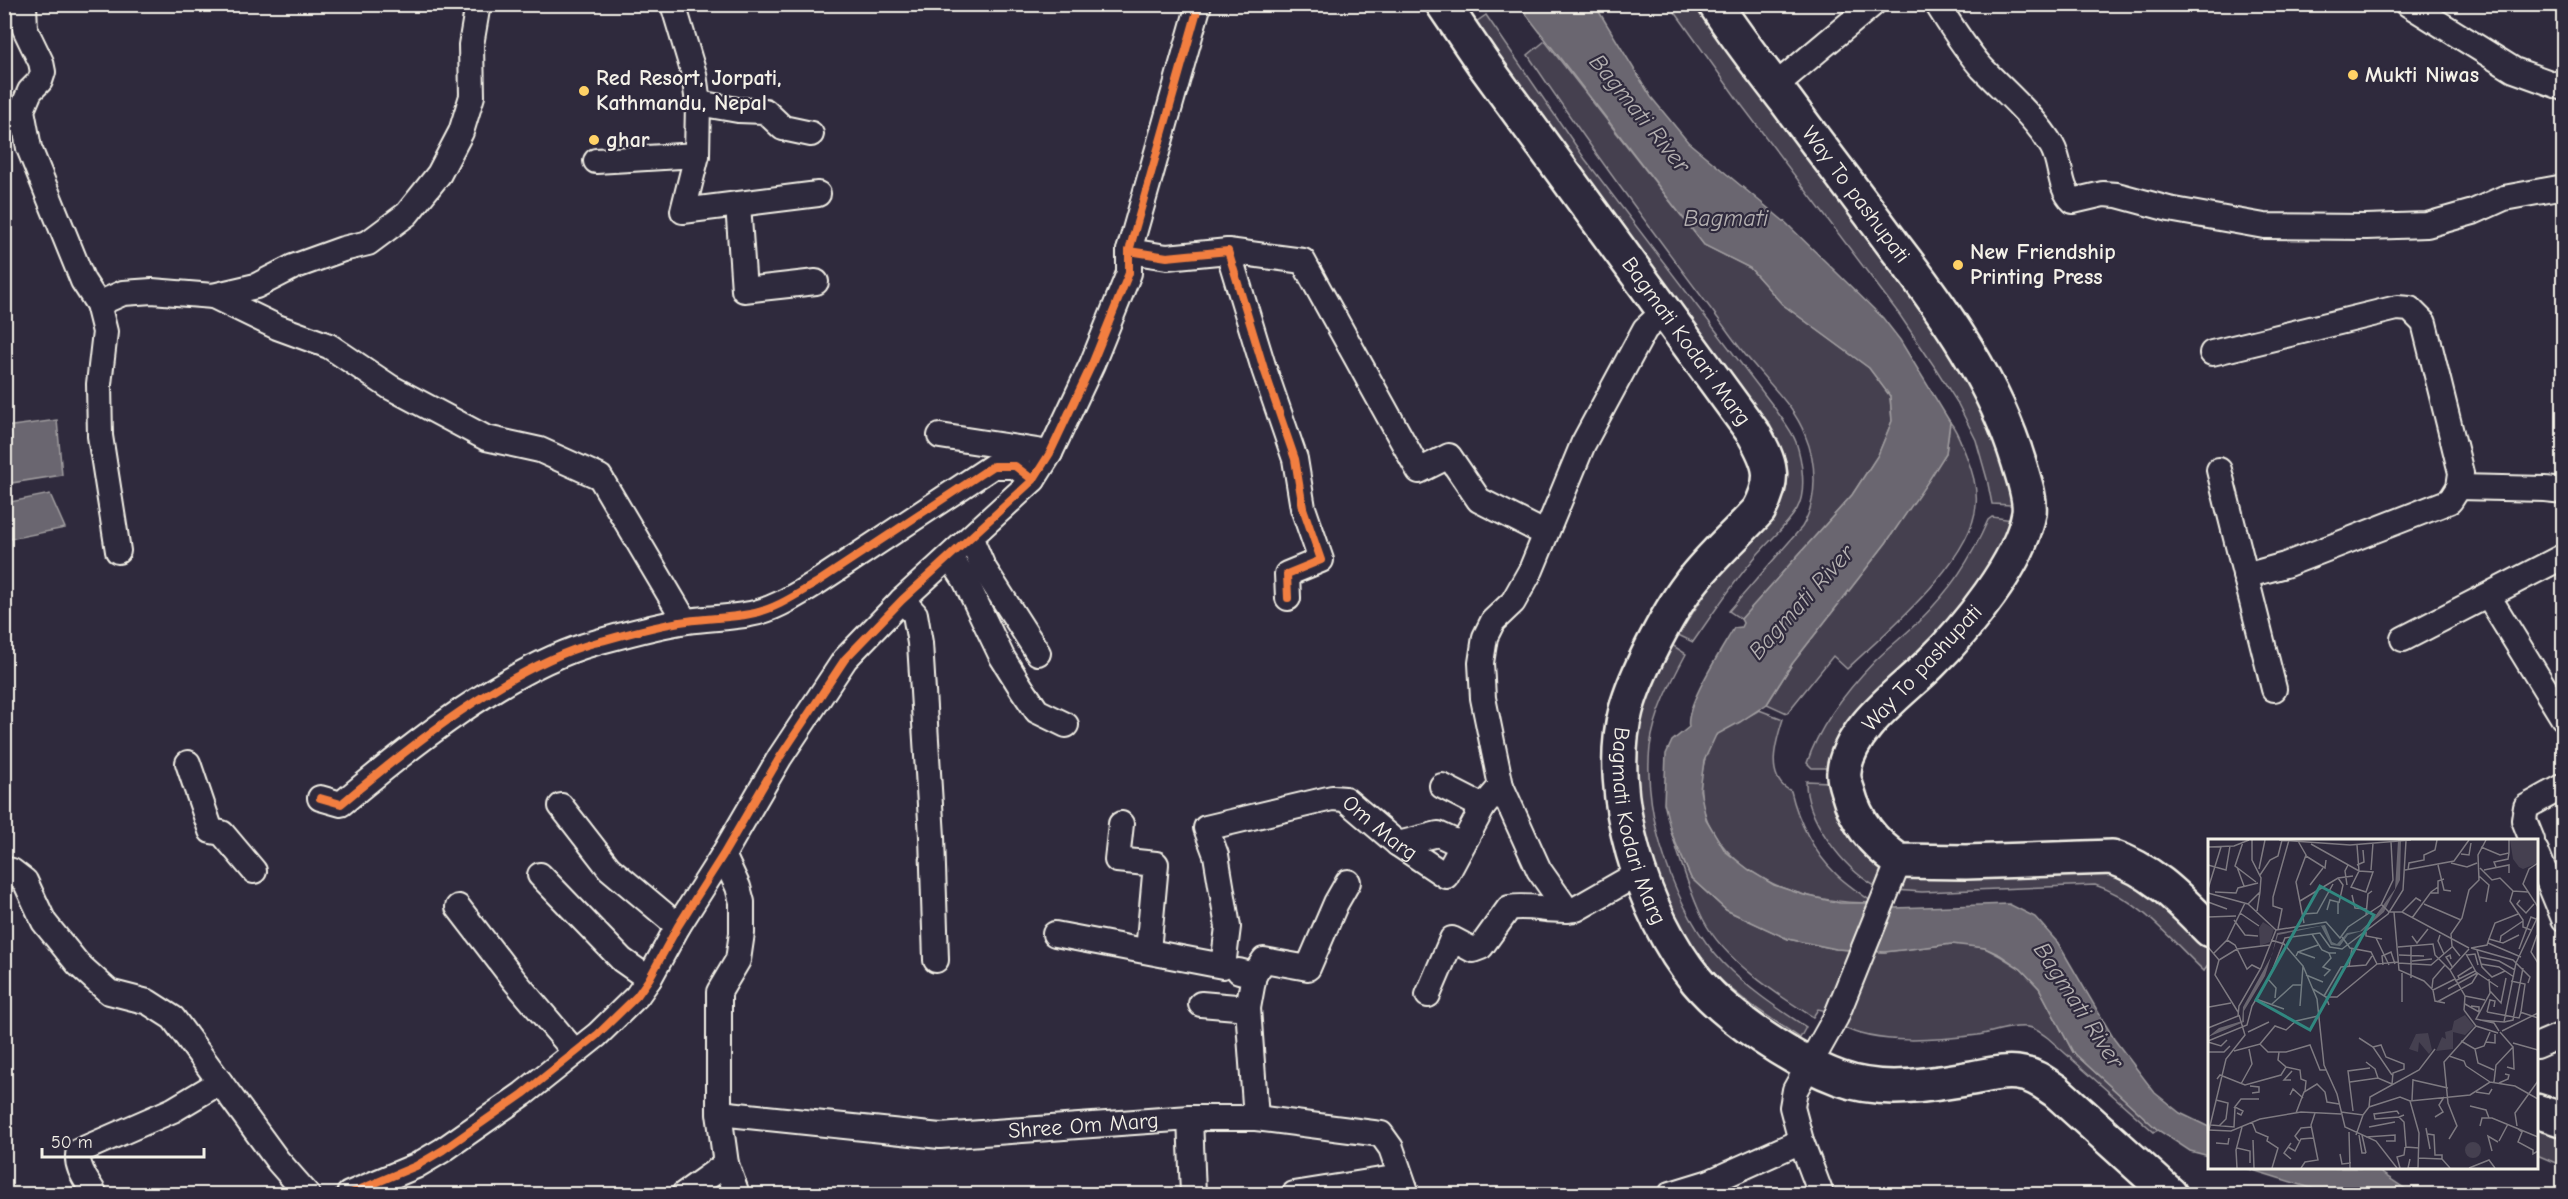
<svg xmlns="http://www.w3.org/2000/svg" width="2568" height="1199" viewBox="0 0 2568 1199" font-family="'Comic Neue',sans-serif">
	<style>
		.green { fill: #454050; stroke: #9c989c; stroke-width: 1.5 }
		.water { fill: #6a6670; stroke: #a19ea0; stroke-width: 1.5 }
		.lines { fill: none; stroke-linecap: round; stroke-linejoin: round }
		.street-casing { stroke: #f4f1e8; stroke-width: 28 }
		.secondary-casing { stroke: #f4f1e8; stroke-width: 38 }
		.street { stroke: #2f2a3d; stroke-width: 24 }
		.secondary { stroke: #2f2a3d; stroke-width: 33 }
		.cycleway-casing { stroke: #2f2a3d; stroke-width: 11 }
		.cycleway { stroke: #f27e40; stroke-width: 8 }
		.poi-dot { fill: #ffd166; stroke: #2f2a3d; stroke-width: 2 }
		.labels { text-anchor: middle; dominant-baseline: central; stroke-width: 4.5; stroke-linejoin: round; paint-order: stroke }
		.poi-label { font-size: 22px; font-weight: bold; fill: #f4f1e8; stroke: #2f2a3d; text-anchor: start }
		.street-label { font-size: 22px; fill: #f4f1e8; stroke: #2f2a3d }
		.water-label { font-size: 24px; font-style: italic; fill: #b6b2b2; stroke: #2f2a3d }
		.inset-road { fill: none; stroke: #7e7a81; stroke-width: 1.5 }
		.view { fill: #318880; fill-opacity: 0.15; stroke: #318880; stroke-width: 3 }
		.inset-edge { fill: none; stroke: #f4f1e8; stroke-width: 3 }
	</style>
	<rect width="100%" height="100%" fill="#2f2a3d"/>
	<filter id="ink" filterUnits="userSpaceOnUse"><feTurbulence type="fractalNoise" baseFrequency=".0167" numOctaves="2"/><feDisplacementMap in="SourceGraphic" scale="12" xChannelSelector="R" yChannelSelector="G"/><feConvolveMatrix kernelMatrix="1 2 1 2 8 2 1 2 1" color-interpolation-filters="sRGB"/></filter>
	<g filter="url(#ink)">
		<g class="green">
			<path d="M1670 5H1699L1927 315C1957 363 1987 410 2003 465 2007 479 2012 491 2011 505L1992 504 1987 479 1976 440 1957 402 1936 369 1899 314 1740 103Z"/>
			<path d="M1486 15 1585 159 1774 407C1781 418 1791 429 1796 442 1802 460 1807 492 1797 509 1785 529 1766 543 1752 561 1730 587 1712 615 1693 642L1678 635 1712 584 1778 508 1788 474 1786 461 1778 446 1476 22Z"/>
			<path d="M1545 41 1704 245 1750 268 1782 304 1869 368 1890 396 1892 421 1878 455 1852 495 1741 619 1729 611 1802 527C1818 500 1817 463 1805 435 1795 408 1772 387 1754 365 1743 353 1733 339 1723 325 1656 236 1590 148 1528 55Z"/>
			<path d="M1950 422C1958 432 1961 443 1966 455 1972 470 1978 488 1976 505 1972 561 1887 631 1847 669L1833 656 1787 713 1767 704 1792 664 1886 543 1946 453Z"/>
			<path d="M1992 517 2013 520 2003 543 1972 593 1829 768H1812L1807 763C1819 726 1848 689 1875 661 1889 647 1905 635 1919 621 1951 589 1970 561 1988 520Z"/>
			<path d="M1672 645 1686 654C1671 682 1654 715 1650 747 1642 815 1676 914 1723 963 1747 988 1777 1008 1806 1027L1800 1038C1768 1016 1732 995 1707 965 1663 910 1631 818 1637 748 1640 711 1654 677 1672 645Z"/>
			<path d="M1759 710 1783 719C1776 741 1764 778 1791 791 1798 821 1814 853 1836 874 1847 885 1861 894 1874 903 1813 903 1747 887 1713 832 1704 816 1699 798 1701 779 1703 765 1706 747 1715 736 1718 732 1751 715 1759 710Z"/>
			<path d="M1806 781 1830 782C1841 827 1845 836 1883 863L1875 886C1843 868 1805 818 1806 781Z"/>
			<path d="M1671 832 1691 878 1726 910 1788 939 1836 949 1883 952 1952 944 1966 945 1985 948 2000 956 2021 969 2039 988 2073 1052 2158 1130 2154 1132 2048 1038C2042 1034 2036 1028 2028 1027 2012 1025 1994 1032 1978 1035 1939 1040 1876 1046 1841 1026L1842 1014 1818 1009 1813 1017C1776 994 1723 959 1703 919 1689 891 1681 861 1671 832Z"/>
			<path d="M2073 870 2102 872 2127 880 2152 899 2209 951V964L2204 971C2172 941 2138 898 2095 885L1922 892 1896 890 1902 874 1942 879Z"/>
			<path d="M2537 1129 2563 1138V1166L2537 1155Z"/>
		</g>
		<g class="water">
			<path d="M1519 5H1595L1651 97 1688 142 1786 223 1883 318 1900 340 1950 422 1946 453 1929 480 1886 543 1792 664 1767 704 1740 722 1716 735 1704 761 1700 790 1706 819 1725 851 1749 870 1774 885 1804 895 1840 903H1874L1895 908 2009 904 2035 917 2058 943 2114 1039 2155 1093 2180 1113 2209 1127V1156L2190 1151 2158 1130 2073 1052 2039 988 2021 969 2000 955 1985 948 1952 944 1885 952 1836 949 1788 939 1726 910 1691 878 1671 832 1664 803 1666 754 1672 741 1689 727C1684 706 1723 648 1734 628L1741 627 1743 623 1741 619 1852 495 1878 455 1892 421 1890 396 1869 368 1782 304 1750 268 1704 245Z"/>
			<path d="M57 420 62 475 5 484V427Z"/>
			<path d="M50 494 65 528 10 539 5 528V503Z"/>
			<path d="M2246 1168H2374L2413 1194H2330Z"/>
		</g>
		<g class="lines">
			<g class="street-casing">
				<g id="street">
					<path d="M24 4 25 29 41 62 43 72 40 81 30 91 22 110 29 148 83 281 98 304 105 332 99 384 100 436 118 551"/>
					<path d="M1937 4C1951 26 1965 49 1982 68 2007 94 2034 116 2052 146 2062 163 2058 187 2073 201L2103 194 2117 195 2169 209 2264 226 2366 227 2427 225 2473 212 2504 198 2564 187"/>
					<path d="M2408 4 2514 70 2564 88"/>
					<path d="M1775 86 1873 4"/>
					<path d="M698 103 738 110 765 111 783 128 811 134"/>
					<path d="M697 155 683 211 818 194"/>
					<path d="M596 161 697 155 698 103 694 74 673 4"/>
					<path d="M738 204 744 290 816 282"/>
					<path d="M1129 251 1167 257 1228 251 1264 369 1295 459 1303 508 1321 560 1287 574 1288 598"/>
					<path d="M1228 251 1303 261 1419 471 1449 456 1479 500 1544 533"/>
					<path d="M213 296 256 286 293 267 343 249 368 243 407 214 439 174 461 132 472 96 471 45 478 4"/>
					<path d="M98 304 123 293 152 291 213 296 277 327 329 346 390 387 486 438 540 450 600 477 685 621"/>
					<path d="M2212 353 2397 308 2410 309 2424 323 2461 473 2459 487 2450 501 2285 565 2245 576"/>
					<path d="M940 436 1050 453"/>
					<path d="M2219 470 2274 689"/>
					<path d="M2459 487 2545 489 2564 491"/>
					<path d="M971 539 983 567 1038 653"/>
					<path d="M950 557 965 580 1002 657 1022 689 1037 711 1066 725"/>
					<path d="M2488 596 2563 718"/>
					<path d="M902 600 915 614 920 643 932 837 936 960"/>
					<path d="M2403 639 2564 556"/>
					<path d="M188 763 211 831 222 833 254 871"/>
					<path d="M1442 786 1483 807"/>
					<path d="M1501 786 1483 698 1481 663 1485 637 1493 621 1513 602 1531 570 1583 444 1645 329 1666 310"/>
					<path d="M320 798 341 804C409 747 508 667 594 643 623 635 657 625 687 621 708 618 730 618 750 614 774 610 796 595 816 583L993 466H1015L1033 480 1050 453 1092 364 1129 273V251L1199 4"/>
					<path d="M561 806 609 868 678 926"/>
					<path d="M1121 824 1117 860 1156 864 1148 951"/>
					<path d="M2532 840 2524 820 2526 807 2564 786"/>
					<path d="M1398 844 1438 834 1462 845"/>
					<path d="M2536 851 2564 919"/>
					<path d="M4 869 12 871 25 881 44 922 78 964 109 992 148 1002 173 1018 278 1161 307 1194"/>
					<path d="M540 875 622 960 649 979"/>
					<path d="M458 907 514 980 575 1052"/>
					<path id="s1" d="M1055 934 1223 966 1228 927 1216 855 1206 828 1332 798 1345 799 1398 844 1446 876 1483 807 1501 786 1539 870 1567 910"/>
					<path d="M1254 975 1264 960 1308 968 1336 903 1348 882"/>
					<path d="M1428 995 1452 939 1473 950 1481 947 1509 908C1531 904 1554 913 1576 909L1639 873"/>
					<path d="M1201 1004 1248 1008 1254 975 1239 971"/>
					<path d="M1248 1008 1256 1118"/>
					<path d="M2536 1046 2564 1034"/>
					<path id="s2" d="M719 1113 940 1136 1190 1118H1256L1381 1134 1391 1148 1407 1194"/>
					<path d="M1190 1118 1193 1194"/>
					<path d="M726 1164 737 1194"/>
					<path d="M94 1193C87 1181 74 1165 79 1151L173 1110 220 1082"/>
					<path d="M349 1194 416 1166 443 1150 523 1094 597 1035 637 996 649 979 678 926 723 855 780 757 845 659 902 600 1033 480"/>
					<path d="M684 1194 726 1164 719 1113V992L738 960 742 933V902L738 887 723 855"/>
					<path d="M1294 1194 1400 1177"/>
					<path d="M1671 1194 1710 1182 1801 1141"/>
					<path d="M1821 1194 1801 1141 1792 1107 1795 1090 1836 1017 1899 861"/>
				</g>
			</g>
			<g class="secondary-casing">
				<g id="secondary">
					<path id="s3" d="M1443 4 1483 63 1754 434C1771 464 1776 478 1759 510 1736 535 1709 558 1689 585 1667 614 1635 676 1626 710 1604 793 1643 916 1697 981 1729 1019 1793 1061 1839 1078 1883 1094 1928 1085 1972 1078 1989 1075 2007 1070 2023 1074 2036 1076 2045 1084 2056 1091L2170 1194"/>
					<path id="s4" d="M1715 4C1737 38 1762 70 1786 101 1822 150 1859 198 1895 247 1945 312 1995 383 2019 463 2023 477 2031 498 2029 513 2021 562 1965 630 1930 664 1902 692 1848 729 1844 772 1843 778 1846 786 1848 792 1856 822 1873 843 1899 861L1966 862 2112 857C2154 871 2179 899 2210 930"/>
					<path d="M2536 1111 2564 1120"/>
				</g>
			</g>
			<use href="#street" class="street"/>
			<use href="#secondary" class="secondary"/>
			<g class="cycleway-casing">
				<g id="cycleway">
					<path d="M1129 251 1167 257 1228 251 1264 369 1295 459 1303 508 1321 560 1287 574 1288 598"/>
					<path d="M320 798 341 804C409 747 508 667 594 643 623 635 657 625 687 621 708 618 730 618 750 614 774 610 796 595 816 583L993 466H1015L1033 480 1050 453 1092 364 1129 273V251L1199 4"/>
					<path d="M349 1194 416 1166 443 1150 523 1094 597 1035 637 996 649 979 678 926 723 855 780 757 845 659 902 600 1033 480"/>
				</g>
			</g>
			<use href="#cycleway" class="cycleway"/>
		</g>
	</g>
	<g class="poi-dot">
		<circle cx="2353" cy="75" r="6"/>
		<circle cx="584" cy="91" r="6"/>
		<circle cx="594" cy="140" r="6"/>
		<circle cx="1958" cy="265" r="6"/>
	</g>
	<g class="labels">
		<g class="poi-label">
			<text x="2365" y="75">Mukti Niwas</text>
			<text x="596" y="78">Red Resort, Jorpati,<tspan x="596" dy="25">Kathmandu, Nepal</tspan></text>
			<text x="606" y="140">ghar</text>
			<text x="1970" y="252">New Friendship<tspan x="1970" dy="25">Printing Press</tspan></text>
		</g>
		<g class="street-label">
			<text stroke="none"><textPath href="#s4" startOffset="237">Way To pashupati</textPath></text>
			<text stroke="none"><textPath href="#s3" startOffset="416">Bagmati Kodari Marg</textPath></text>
			<text transform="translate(1922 668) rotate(-47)">Way To pashupati</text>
			<text stroke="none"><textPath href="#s3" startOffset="974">Bagmati Kodari Marg</textPath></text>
			<text stroke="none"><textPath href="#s1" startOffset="500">Om Marg</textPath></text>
			<text stroke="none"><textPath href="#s2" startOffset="366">Shree Om Marg</textPath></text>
		</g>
		<g class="water-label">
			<text transform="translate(1640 113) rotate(51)">Bagmati River</text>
			<text x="1726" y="218">Bagmati</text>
			<text transform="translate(1801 602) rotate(-48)">Bagmati River</text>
			<text transform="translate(2079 1005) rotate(57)">Bagmati River</text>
		</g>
	</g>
	<g transform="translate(2208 839)">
		<rect width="330" height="330" fill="#2f2a3d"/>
		<path d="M302 1 330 2V24L315 30 311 28 305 20ZM55 83 66 90 62 103 52 107 51 89ZM257 176 266 187 257 196 245 193V210L228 212 234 198 238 200 237 193 244 191 246 182ZM220 194 224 211 221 215 211 203 210 213 201 210 208 195ZM257 311a8 8 0 1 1 16 0a8 8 0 1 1-16 0Z" fill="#454050"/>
		<path d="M190 1H193L192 41 176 73 154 92 140 96 132 107 123 106 113 87 70 96 57 137 36 172V183L0 198 11 189 34 182 35 168 64 116 69 94 117 86 124 103 129 105 139 94 152 92 165 80 187 50Z" fill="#6a6670"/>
		<path class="inset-road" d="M71 1 142 6 203 1M90 2 98 16 88 43 96 84M35 3 27 27 48 43M103 5 151 32 165 33 158 53 143 48 151 32 149 6M0 8 26 7 41 1M273 8 292 16 301 14V1M253 15 261 16 263 4M98 17 117 29 118 21M243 24 259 28 269 24M330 24 321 30 315 45 330 68M0 26 18 31 22 7M149 26 156 23 155 11M230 26 236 51 243 52M29 28 36 47M288 28 286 23 300 20 301 14M272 29 284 41 292 39 305 52M51 30 57 1M163 31 165 4M197 31 246 22 261 1M200 31 201 24 216 21V16L227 11 229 1M276 31 301 26V34M52 36 62 21 70 17 74 1M271 37 281 46 278 63M130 39 135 46 131 64M102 46 115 29M139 46 137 32 140 26M0 50 13 8M7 53 28 54 30 49 50 44M320 53 305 52 302 62 315 81V88L323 91M0 54 40 65 68 91M223 54H230V42L236 40M144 56 147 69 158 70M312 61 309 65 318 74 326 65M92 62 130 39 145 37M0 63 19 70M40 65 52 53 53 39 44 21V1M173 65 181 73H194L261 109M216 65 253 81M119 71 122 61 130 63V75M49 72 52 53M186 73 191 131 216 142 225 151 227 162 237 164M194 73 208 59 213 62M32 74 51 87M95 75 109 74 125 45M158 76 160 55 164 52M0 78 28 77M204 79 223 53 230 48M26 81 37 96 50 97M70 90 74 70 65 67V58L81 1M158 93V97L174 100M104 95 114 111 121 114M232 96 230 102 236 115M329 96 323 113 330 124M204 97 209 104 220 90M134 98 142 109 163 113 169 125 190 123M168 99 181 126M281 100 287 84 310 75M19 101 27 106 39 130 44 126 52 130M63 101 76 105 95 127 92 167M292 103 293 97 315 82M280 104 313 118M0 108 11 121 7 136 30 173M190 108 225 105 227 116 242 131 257 157 256 171M263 109 305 121 322 138 320 144M263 109 279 106 281 100 295 104 311 96M311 110 323 78 328 80M269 111 274 128 284 138 297 132M90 113 110 106M6 114 19 101 37 64M258 115 268 133 290 148M191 116 216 117M259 116 267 115 270 126M88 117 90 113 107 119M252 117 244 107 243 95 254 79 261 51 271 41 270 16 278 1M271 118 291 122 307 131M243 120 242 116 238 118 245 129M11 121 29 110 62 106M204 122 224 120M190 124 223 126 244 108M273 125 291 128 306 138M175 126 174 117 183 113 187 125M95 127 109 160 116 226 129 255 137 288 168 302 189 329M141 128 144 109M242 131 261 110M98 136 115 143M116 137 122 131 115 128 123 119 121 114H128M203 139V107M251 139 250 137 264 128M60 140 68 149 67 159M281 140 282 154 268 180 286 184 291 192M247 142 267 132M303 142 317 145 313 173M224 149 225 140 237 126M105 150 118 158 121 166M240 150 269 134M225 151 247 140M282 152 293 164 298 139M116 157 133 128 158 126 164 117M257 157 277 161M118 158H129L169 125M48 160 76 170M194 163V134M229 163 264 144 270 134M64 165 85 146H93M257 165 271 173V168L263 167M1 168 23 164M256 171 268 187 290 194M279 173 311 179 313 173M279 173 282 161 287 162 286 168M312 173 330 179M271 181 296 183 308 124 330 77M296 183 305 181 315 129M0 189 30 177 31 167 53 129 68 91 118 83 132 99 140 88 173 66 185 41 183 3M294 192 330 174M40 193 61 183M151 199 165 208 184 236M0 202 39 186 44 167 62 137 77 99 112 94 122 108 134 110 180 75 195 51 198 2M253 202 267 210 270 224 286 231M0 203 13 207 19 201M278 203 287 204V195M305 204 330 211M52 205 67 187 78 191 88 182 110 177M165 208 173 206 178 218 196 225V230L185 234 184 245M267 210 276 207 282 193M26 212 52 205 60 213H78L102 206 112 231H118M0 213H16L22 207M241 217 256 222 258 227M158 223 167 230 170 239M258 227 282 243M78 228 92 231 93 240 98 242 97 252M299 228 306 230 305 208M9 240 12 236 37 246 73 236 78 228 70 221 71 213M83 241H76L84 232M205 241 240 249M142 243 170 239 184 245M286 243 288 226 305 208 292 193M291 244 300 240 301 236 297 235M33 245 44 225 41 210M42 247 51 248V253L44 254M268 253 281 255 284 250M82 256 85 250 95 259M8 261 20 264 18 280 11 287M204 261 205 240M202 262 211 294 210 329M262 267 278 271 281 279M161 268 162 258 211 231 227 210M26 269 33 260H51M145 272 140 232 162 229M133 273 155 276 161 268 192 258 202 262 262 256 282 243 307 247 330 260M88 274 96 253 109 245 117 253 119 263 131 265M196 276 191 278 196 283 198 308 211 309M191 278 167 280 166 275 189 272 191 275M227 278 235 273 231 266 236 258M44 283 48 293 60 298 59 302 70 309 64 329M3 286 26 288 27 268 35 272 33 276 29 274M272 287 274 279H284L330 298M309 287 307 274 330 242M161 288 187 283M218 289 222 310M310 290 314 293 310 303 325 311V315L330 312M0 291 23 292 52 280 93 273 133 275M1 291 18 220 37 196 31 176M141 293 142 329M220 295 226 296 227 316H234V320M148 296 155 276M151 296 154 314H158M154 296 158 314M158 298 187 296V302H178M241 300 249 287 240 264 236 223 268 187M45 301 46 329M91 302 87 297 93 289 104 288M291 302 300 285M8 304 20 305 21 299M83 304 76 314 83 320M80 308 87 312 93 300 105 299M29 309 42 312V324M284 312 280 297 290 303M132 315 134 325 143 324M210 319 234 320 242 329M202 320 200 329H210M29 329 28 311 34 288M93 329 97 323 110 321 103 286 107 274M192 329 189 318 196 316 197 308M261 329 281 321 287 329"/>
		<path class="view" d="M112 47 166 76 102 191 48 161Z"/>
		<rect width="330" height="330" class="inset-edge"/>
	</g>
	<rect width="2568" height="1199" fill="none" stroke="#2f2a3d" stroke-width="24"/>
	<rect x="12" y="12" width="2544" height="1175" fill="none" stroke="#f4f1e8" stroke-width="2" filter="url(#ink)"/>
	<path d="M42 1148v9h162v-9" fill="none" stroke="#f4f1e8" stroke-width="3"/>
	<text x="51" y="1148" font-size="18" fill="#f4f1e8" stroke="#2f2a3d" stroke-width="4.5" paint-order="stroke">50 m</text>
</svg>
